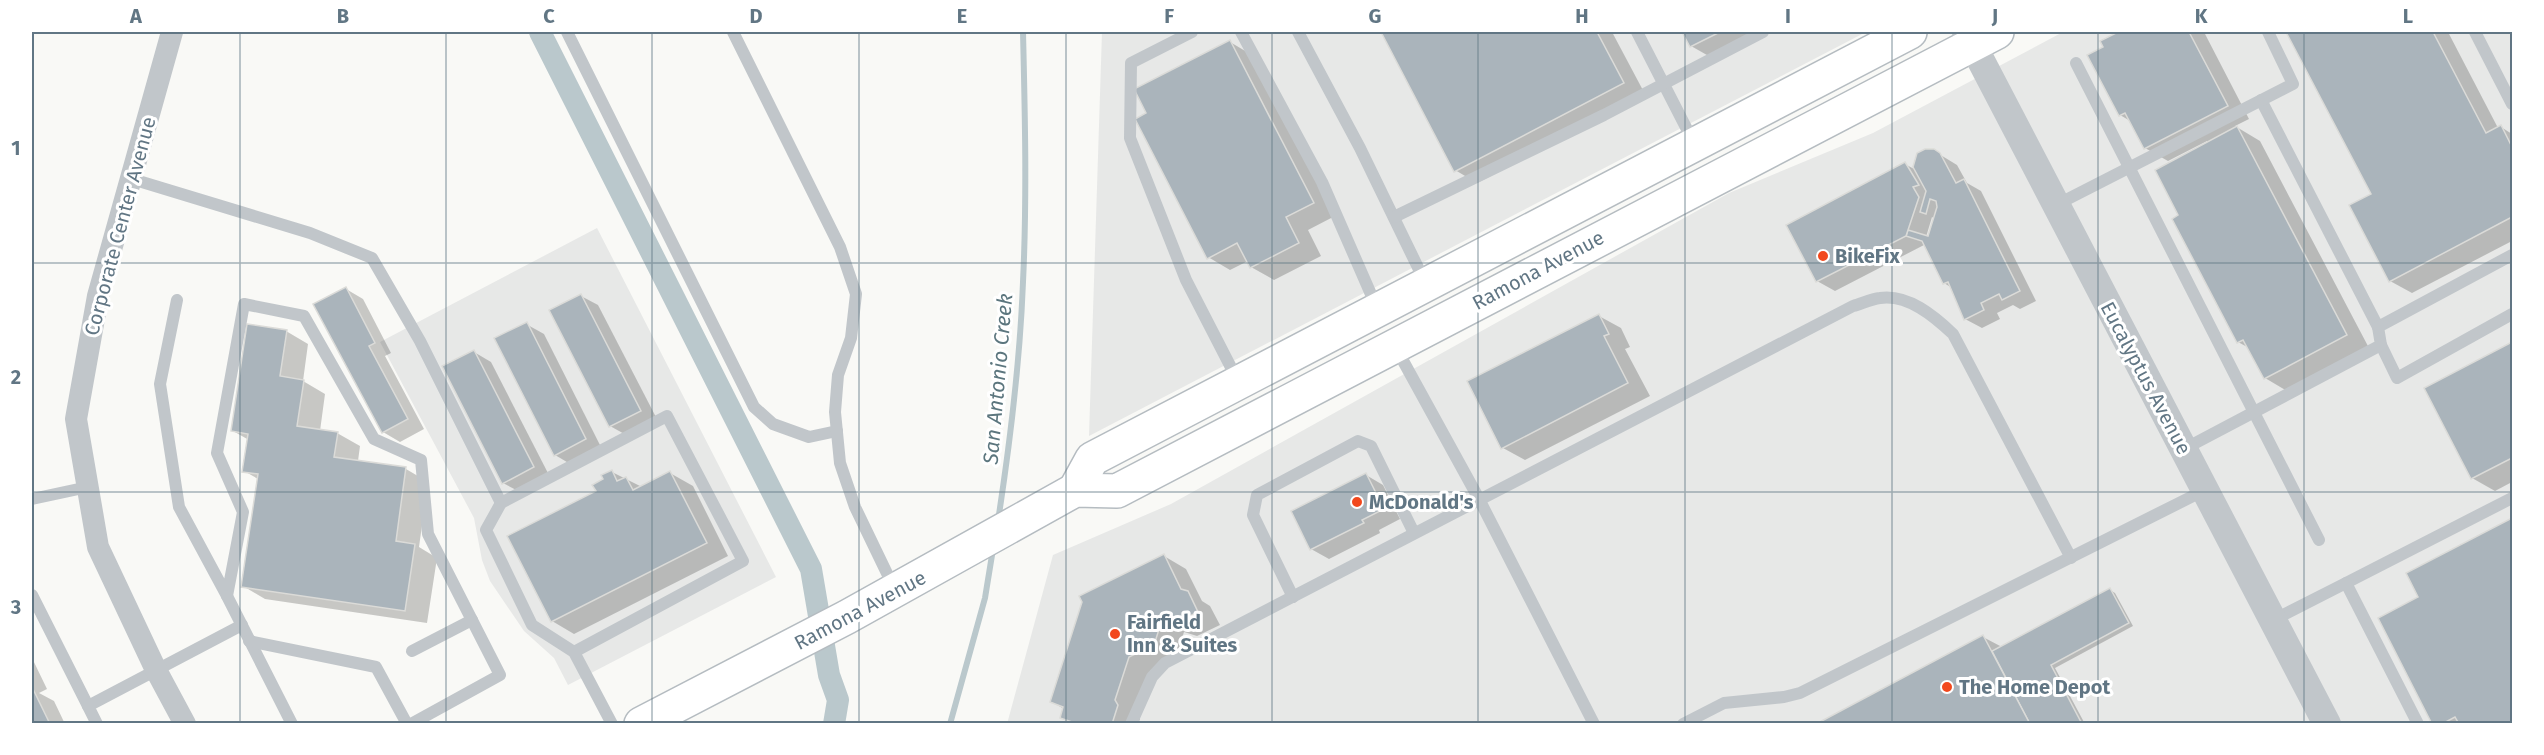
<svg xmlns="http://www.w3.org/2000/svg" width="2544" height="755" viewBox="0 0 2544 755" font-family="'Fira Sans',sans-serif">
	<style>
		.built { fill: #e7e8e7 }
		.shadow { fill: #0003; fill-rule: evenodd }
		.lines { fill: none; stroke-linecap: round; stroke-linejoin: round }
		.stream { stroke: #bac8cc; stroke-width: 6 }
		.canal { stroke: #bac8cc; stroke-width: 22 }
		.building { fill: #aab4bb; stroke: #dbdbd8; stroke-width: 1.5 }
		.secondary-casing { stroke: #b5bcc1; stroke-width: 36 }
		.service { stroke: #c1c6ca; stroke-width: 12 }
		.minor { stroke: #c1c6ca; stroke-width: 22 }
		.tertiary { stroke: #c1c6ca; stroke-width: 28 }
		.secondary { stroke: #fff; stroke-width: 33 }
		.grid { fill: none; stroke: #617684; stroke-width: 1.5; stroke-opacity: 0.55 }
		.poi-dot { fill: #f2481d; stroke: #fff; stroke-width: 2 }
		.labels { text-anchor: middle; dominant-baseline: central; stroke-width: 6; stroke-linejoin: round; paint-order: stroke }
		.street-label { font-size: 20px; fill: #617684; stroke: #fff }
		.poi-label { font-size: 20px; font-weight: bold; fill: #617684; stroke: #fff; text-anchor: start }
		.water-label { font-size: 21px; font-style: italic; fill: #5c767e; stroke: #fff }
		.neatline { fill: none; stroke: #617684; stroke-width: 2 }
		.grid-label { font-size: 20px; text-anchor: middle; font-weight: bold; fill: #617684 }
	</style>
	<rect width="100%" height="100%" fill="#f9f9f6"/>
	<g class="built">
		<path d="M1102 32H1866L1089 436Z"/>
		<path d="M2063 32H2512V723L1007 724 1053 555 1171 504 1729 193 1873 133Z"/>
		<path d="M597 228 776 577 568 685 554 658 524 631 490 581 482 560 474 518 380 342Z"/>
	</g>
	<g class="shadow">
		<path d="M1383 32H1612L1646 96 1477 183 1455 170Z"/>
		<path d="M1684 32H1767L1714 59 1691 46Z"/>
		<path d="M2121 32H2204L2249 119 2235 126 2260 141 2369 348 2287 391 2265 378 2249 348 2238 342 2180 216 2208 143 2207 141 2168 161 2145 148 2132 122 2120 115 2102 42Z"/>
		<path d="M2288 32H2448L2498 128 2501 127 2512 134V144H2509L2512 151V241L2412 293 2390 281 2373 195Z"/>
		<path d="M1230 42 1252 55 1335 216 1308 230 1321 256 1274 280 1251 267 1248 261 1230 270 1208 257 1148 114Z"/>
		<path d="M1934 151 1957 165 1967 183 1981 191 2036 301 2020 309 2013 305 1997 313 2000 319 1982 328 1965 319 1952 288 1944 283 1924 245 1835 291 1817 281 1905 164 1914 169ZM1932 217 1935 219 1929 238 1926 237Z"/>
		<path d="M346 289 363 299 391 353 385 356 424 429 400 442 383 432Z"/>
		<path d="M581 296 598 305 658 421 628 436 610 426Z"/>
		<path d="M1599 316 1621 328 1630 347 1625 349 1650 396 1525 460 1503 448Z"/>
		<path d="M526 324 544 334 602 449 572 465 555 455Z"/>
		<path d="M286 331 308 344 303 381 325 394 320 431 337 433 360 446 358 461 406 469 428 482 419 547 437 558 427 623 265 599 243 586 258 479 244 471 249 440 233 431Z"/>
		<path d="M2512 343V482L2495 491 2472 478 2426 388Z"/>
		<path d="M474 352 491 362 550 477 520 492 503 483Z"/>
		<path d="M612 472 642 487 670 473 693 486 728 556 574 634 552 621 598 492Z"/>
		<path d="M1366 475 1383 485 1400 519 1379 530 1380 533 1329 559 1311 549Z"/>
		<path d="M2512 519V724H2434L2420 598 2408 574Z"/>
		<path d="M1164 556 1186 569 1202 601 1210 606 1220 625 1197 636 1184 632 1176 657 1151 670 1137 713 1140 719 1138 724H1073L1062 717 1064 709 1052 702Z"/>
		<path d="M2110 590 2115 593 2133 626 2055 668 2085 724H1819L1983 637 2002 647Z"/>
		<path d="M32 658 47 689 39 693 54 701 65 724H32Z"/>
	</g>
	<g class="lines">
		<g class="stream">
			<path d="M998 521C1010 443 1020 362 1023 282 1027 198 1025 115 1023 32"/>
			<path d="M950 724 985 598 993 549"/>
		</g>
		<path class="canal" d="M540 32 811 569 829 675 838 700 834 724"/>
	</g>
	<g class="building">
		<path d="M1381 32H1597L1624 83 1454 172Z"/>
		<path d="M1682 32H1720L1690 47Z"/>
		<path d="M2118 32H2189L2228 106 2144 149 2125 113 2119 116 2087 55 2103 47 2100 41Z"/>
		<path d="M2286 32H2433L2486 133 2501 125 2512 147V217L2389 282 2349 205 2371 194Z"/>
		<path d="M1230 40 1314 203 1286 217 1299 243 1250 268 1237 243 1207 259 1135 119 1146 113 1134 89Z"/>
		<path d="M2237 126 2347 335 2264 379 2243 340 2237 343 2172 219 2178 215 2155 170Z"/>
		<path d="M1925 149H1934L1940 153 1956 183 1964 179 2020 291 2002 300 1999 294 1981 303 1984 310 1964 320 1948 282 1943 284 1922 241 1906 236 1908 230 1928 236 1937 207 1936 201 1930 199 1926 214 1920 212 1926 191 1913 167 1917 153Z"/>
		<path d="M1905 162 1919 185 1913 187 1919 197 1906 236 1816 282 1786 225Z"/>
		<path d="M346 287 375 343 369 346 408 419 382 433 313 304Z"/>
		<path d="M581 294 641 411 609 427 549 310Z"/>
		<path d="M1599 314 1609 334 1604 336 1628 383 1501 449 1467 381Z"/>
		<path d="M527 322 586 439 554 456 494 338Z"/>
		<path d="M247 324 287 330 280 376 304 380 297 426 338 432 334 457 406 467 396 541 415 544 405 611 241 587 258 474 242 472 248 434 231 431Z"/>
		<path d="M2512 342V458L2471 479 2424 388Z"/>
		<path d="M474 350 534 467 502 484 442 366Z"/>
		<path d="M612 470 617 481 626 477 633 490 670 471 707 543 551 622 507 536 596 491 592 485 603 479 601 475Z"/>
		<path d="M1366 473 1384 509 1362 520 1364 523 1310 550 1291 511Z"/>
		<path d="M2512 518V724H2459L2455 717 2442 724H2432L2378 618 2418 597 2406 573Z"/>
		<path d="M1164 554 1181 589 1188 591 1198 612 1174 624 1162 620 1154 645 1129 657 1115 700 1118 705 1112 724 1075 723 1060 718 1063 707 1050 702 1082 602 1079 596Z"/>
		<path d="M2110 588 2129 623 2051 665 2082 724H2030L1992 651Z"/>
		<path d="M1983 635 2030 724H1816Z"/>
		<path d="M32 687 50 724H32Z"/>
	</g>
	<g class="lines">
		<g class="secondary-casing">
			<g id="secondary">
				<path d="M1075 490 1092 459 1910 32"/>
				<path d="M641 724 847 617 1075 490 1117 491 1997 32"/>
			</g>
		</g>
		<g class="service">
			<path d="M567 32 754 407 773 424 809 437 837 431"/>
			<path d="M733 32 840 247 856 294 851 338 838 375 835 412 840 463 855 507 895 590"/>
			<path d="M1192 32 1131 63 1130 138 1186 280 1238 381"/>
			<path d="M1241 32 1322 182 1377 308"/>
			<path d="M1298 32 1360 148 1426 284"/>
			<path d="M1637 32 1694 143"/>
			<path d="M2475 32 2512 104"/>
			<path d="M2076 63 2319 540"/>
			<path d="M2261 100 2378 327"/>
			<path d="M132 179 310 233 372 258 420 341 501 503"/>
			<path d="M2056 205 2293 84 2268 32"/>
			<path d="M1394 217 1604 115 1763 32"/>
			<path d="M177 300 160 384 179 507 227 596 243 512 217 453 244 304 304 316 374 439 421 460 428 534 500 675 411 724"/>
			<path d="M2381 345 2397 378 2512 314"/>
			<path d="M1396 348 1479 499 1594 724"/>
			<path d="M2184 449 2381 345 2378 327 2512 255"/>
			<path d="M32 499 88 487"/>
			<path d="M2346 583 2512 498"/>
			<path d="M32 595 88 706"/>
			<path d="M227 596 292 724"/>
			<path d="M1293 597 1253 515 1257 495 1358 441 1371 446 1414 533"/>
			<path d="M2273 620 2346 583 2418 724"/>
			<path d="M249 641 376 667 407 724"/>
			<path d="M412 651 472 620"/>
			<path d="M574 652 743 561 667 416 501 503 486 530 532 625 574 652 612 724"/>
			<path d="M97 724 88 706 242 625"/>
			<path d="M1131 724 1152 677 1165 663 1853 306C1861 304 1871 299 1880 298 1908 294 1934 316 1953 334L2071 558"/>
			<path d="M1683 724 1724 703 1784 697 1800 693 2205 490"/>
		</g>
		<path class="minor" d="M172 32 98 296 76 419 98 547 156 670 185 724"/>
		<path class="tertiary" d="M1966 32 2327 724"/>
		<use href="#secondary" class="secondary"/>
	</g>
	<path class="grid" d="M240 32V724M446 32V724M652 32V724M859 32V724M1066 32V724M1272 32V724M1478 32V724M1685 32V724M1892 32V724M2098 32V724M2304 32V724M32 263H2512M32 492H2512"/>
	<g class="poi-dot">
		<circle cx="1823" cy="256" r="6"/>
		<circle cx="1357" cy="502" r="6"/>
		<circle cx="1115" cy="634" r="6"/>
		<circle cx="1947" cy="687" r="6"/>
	</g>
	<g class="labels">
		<g class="street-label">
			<text transform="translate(120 226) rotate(-75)">Corporate Center Avenue</text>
			<text transform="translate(1538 270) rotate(-28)">Ramona Avenue</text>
			<text transform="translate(2146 378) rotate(62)">Eucalyptus Avenue</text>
			<text transform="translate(860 610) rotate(-28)">Ramona Avenue</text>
		</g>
		<g class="poi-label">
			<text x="1835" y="256">BikeFix</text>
			<text x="1369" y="502">McDonald's</text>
			<text x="1127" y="622">Fairfield<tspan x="1127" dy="23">Inn &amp; Suites</tspan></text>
			<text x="1959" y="687">The Home Depot</text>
		</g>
		<g class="water-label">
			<text transform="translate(998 379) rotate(-85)">San Antonio Creek</text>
		</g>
	</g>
	<rect width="2544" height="755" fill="none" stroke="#ffffff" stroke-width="66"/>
	<rect x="33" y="33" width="2478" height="689" class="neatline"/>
	<g class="grid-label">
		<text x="136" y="23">A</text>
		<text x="343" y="23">B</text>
		<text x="549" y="23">C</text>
		<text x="756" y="23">D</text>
		<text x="962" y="23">E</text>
		<text x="1169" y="23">F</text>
		<text x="1375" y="23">G</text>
		<text x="1582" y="23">H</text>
		<text x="1788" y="23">I</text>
		<text x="1995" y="23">J</text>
		<text x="2201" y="23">K</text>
		<text x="2408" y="23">L</text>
		<text x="16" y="155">1</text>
		<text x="16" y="384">2</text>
		<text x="16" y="614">3</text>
	</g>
</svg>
